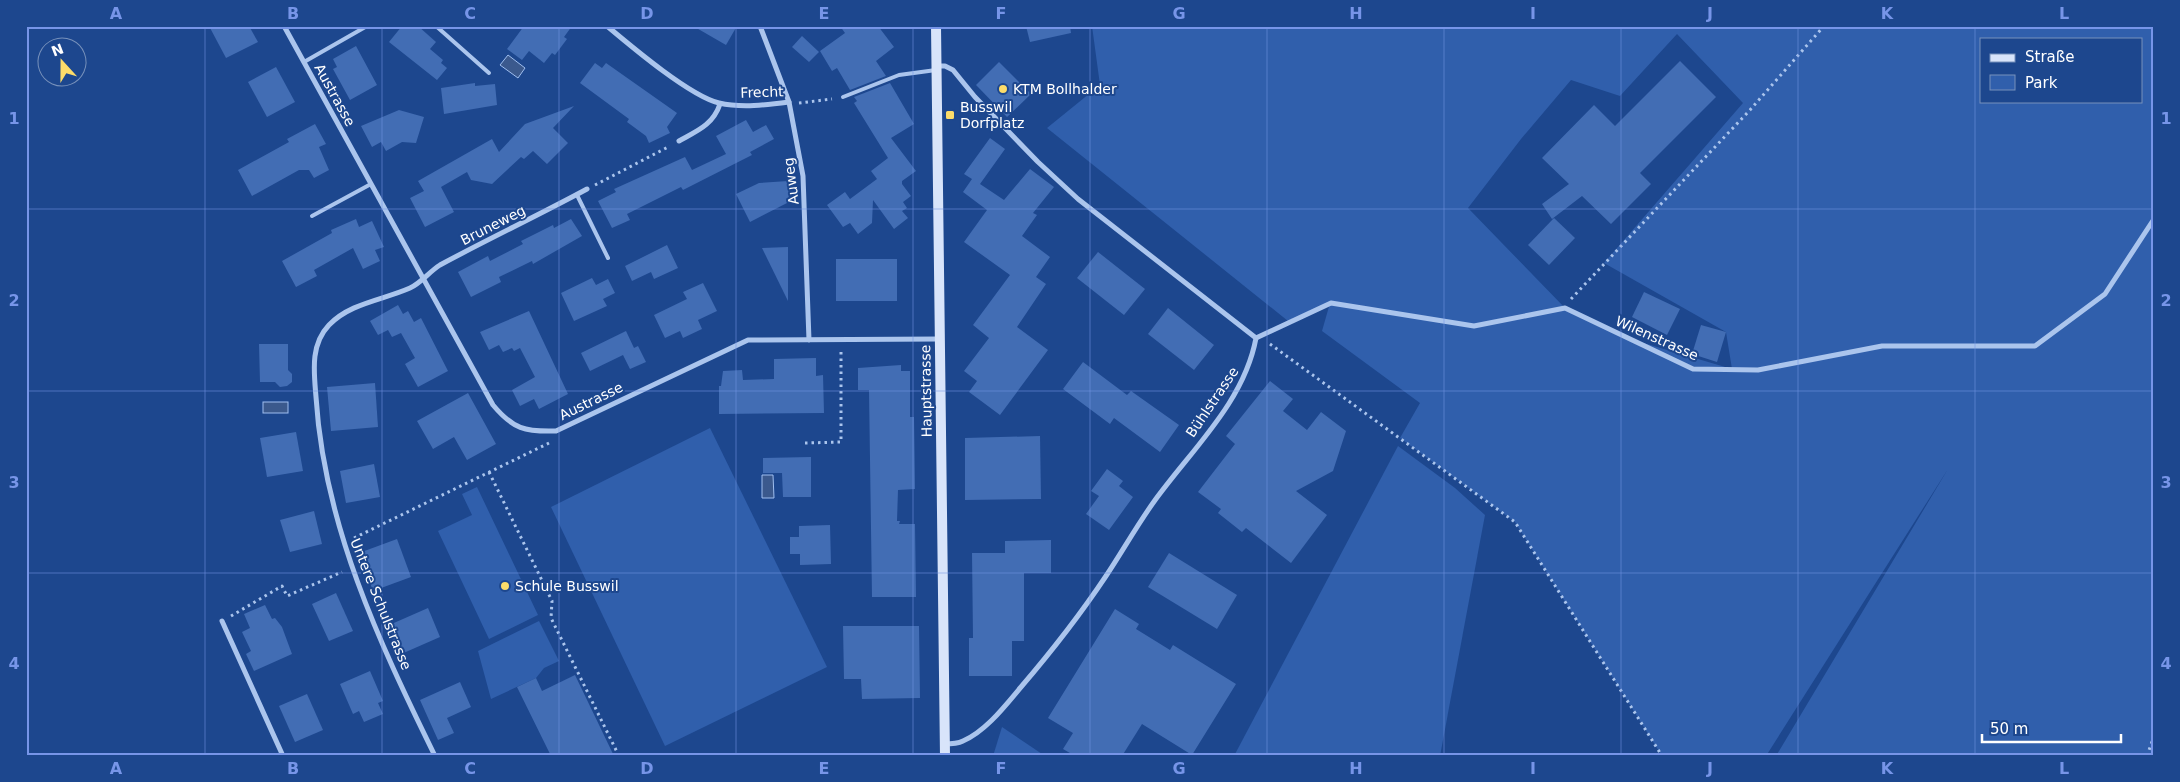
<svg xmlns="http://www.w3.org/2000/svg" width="2180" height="782" viewBox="0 0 2180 782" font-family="'DejaVu Sans',sans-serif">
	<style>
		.green { fill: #305fac; fill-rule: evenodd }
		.water { fill: #3b598d; stroke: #9fbeef }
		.building { fill: #426db4 }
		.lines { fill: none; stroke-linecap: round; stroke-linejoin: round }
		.path { stroke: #abc5ed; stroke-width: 3; stroke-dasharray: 2.5 4; stroke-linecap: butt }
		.lane { stroke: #abc5ed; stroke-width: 4 }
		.street { stroke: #abc5ed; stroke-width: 5 }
		.secondary { stroke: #d8e4fa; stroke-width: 10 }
		.grid { fill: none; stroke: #7795e8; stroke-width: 1; stroke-opacity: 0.55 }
		.poi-dot { fill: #fcdc6a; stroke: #1d478e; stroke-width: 2 }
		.labels { text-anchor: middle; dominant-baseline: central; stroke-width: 4; stroke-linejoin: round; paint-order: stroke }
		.poi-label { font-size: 14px; fill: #fff; stroke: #1d478e; text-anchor: start }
		.street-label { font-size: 14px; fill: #fff; stroke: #1d478e }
		.neatline { fill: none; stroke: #7795e8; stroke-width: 2 }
		.grid-label { font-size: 16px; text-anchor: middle; font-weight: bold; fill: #7795e8 }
	</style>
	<rect width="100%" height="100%" fill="#1d478e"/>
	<g class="green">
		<path d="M1092 26H2154V756H1776L1948 469 1766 756H1662L1515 522 1400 438 1420 403 1322 331 1330 303 1288 321 1047 128 1100 85ZM1677 34 1743 103 1604 263 1726 332 1732 369 1630 339 1565 308 1468 208 1521 139 1571 80 1620 96ZM1981 39H2141V101H1981Z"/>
		<path d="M710 428 827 667 665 746 551 507Z"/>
		<path d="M1398 446 1455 488 1485 515 1440 756H1234Z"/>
		<path d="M477 487 538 615 489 639 438 531 472 515 462 494Z"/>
		<path d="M539 621 559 661 544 668 536 678 491 699 478 651Z"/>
		<path d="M1002 727 1045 756H993Z"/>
	</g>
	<g class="water">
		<path d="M508 55 525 68 518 78 500 65Z"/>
		<rect x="263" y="402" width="25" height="11"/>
		<path d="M762 475H773L774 498H762Z"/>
	</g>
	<g class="building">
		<path d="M209 26H249L258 42 226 58Z"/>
		<path d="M402 26H418L436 42 430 49 443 60 441 63 447 68 437 80 389 42Z"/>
		<path d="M524 26H572L564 37 567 39 555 55 552 53 544 63 529 51 522 60 507 49Z"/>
		<path d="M693 26H737L726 45Z"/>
		<path d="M840 26H878L894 47 876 61 886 76 850 90 837 68 832 71 820 51 845 33Z"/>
		<path d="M1026 26H1070L1071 33 1030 42Z"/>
		<path d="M802 36 819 52 809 62 792 47Z"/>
		<path d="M356 46 377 85 350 100 333 69 337 67 333 59Z"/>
		<path d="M1680 61 1716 97 1640 173 1651 184 1611 224 1582 196 1552 219 1542 204 1569 184 1542 158 1594 105 1615 126Z"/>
		<path d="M999 62 1031 94 1007 117 976 85Z"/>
		<path d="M595 63 602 68 606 63 677 113 667 127 670 133 649 143 646 136 627 122 629 119 580 83Z"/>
		<path d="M276 67 295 102 267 117 248 82Z"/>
		<path d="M475 83V86L495 84 497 105 444 114 441 88Z"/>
		<path d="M890 83 914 124 891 138 916 171 902 181V184L911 196 903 202 907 208 902 211 908 218 894 229 873 200 872 223 858 234 850 223 843 227 827 205 845 192 850 199 877 179 871 171 888 158 854 103 857 101 854 97Z"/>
		<path d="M574 106 553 128 568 143 547 164 533 151 524 159 521 157 492 184 471 180 467 172 441 187 454 212 425 227 410 198 424 191 418 181 492 139 499 152 525 124Z"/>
		<path d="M399 110 424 117 416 143 402 142 386 151 381 142 372 147 361 126Z"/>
		<path d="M746 120 753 132 766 125 774 139 750 152 752 155 683 190 681 187 627 214 630 220 612 228 598 201 616 192 614 189 685 157 692 170 726 154 716 136Z"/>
		<path d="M315 124 326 144 319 147 329 170 314 178 309 170H299L252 196 238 170 289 142 287 139Z"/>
		<path d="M990 138 1005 149 980 184 1004 200 1030 169 1054 187 1033 213 1037 215 1022 236 1050 257 1036 277 1046 284 1017 327 1048 350 1000 415 969 392 977 381 964 371 989 338 973 325 1010 275 964 242 987 210 963 192 972 179 964 174Z"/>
		<path d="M788 181 789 202 750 222 736 194 759 183Z"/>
		<path d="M1554 218 1575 238 1549 265 1528 245Z"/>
		<path d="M356 219 359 227 372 221 384 247 375 250 380 261 363 269 353 248 314 270 317 276 296 287 282 261 332 233 331 230Z"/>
		<path d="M571 219 582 236 533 264 532 261 499 277 501 282 471 297 458 272 488 256 490 261 523 244 521 241 553 225 554 228Z"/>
		<path d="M667 245 678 268 654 279 651 272 632 281 625 266Z"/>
		<path d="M788 247V301L762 248Z"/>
		<path d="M1098 252 1145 289 1124 315 1077 278Z"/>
		<rect x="836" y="259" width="61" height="42"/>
		<path d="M592 278 596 285 608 279 615 293 603 299 607 306 574 321 561 293Z"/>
		<path d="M703 283 717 311 698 320 702 329 683 338 680 331 665 338 654 315 687 299 683 292Z"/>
		<path d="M1644 292 1680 309 1667 335 1632 317Z"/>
		<path d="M398 305 403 314 408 311 414 322 421 318 448 371 418 387 405 364 415 358 401 333 392 337 388 330 378 335 370 321Z"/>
		<path d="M1168 308 1214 345 1194 370 1148 334Z"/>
		<path d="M529 311 568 394 539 409 534 399 520 406 512 390 535 377 520 348 514 351 512 348 503 352 499 345 489 350 480 332Z"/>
		<path d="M1701 325 1726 332 1717 362 1692 354Z"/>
		<path d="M626 331 634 348 638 346 646 362 630 369 623 355 590 371 581 353Z"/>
		<path d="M259 344H288V370L292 374V382L287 386 280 387 275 382H260Z"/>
		<path d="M816 358V376L823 375 824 413 719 414V386H721L723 371 742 370 743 380 774 379V359Z"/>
		<path d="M1083 362 1127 395 1131 391 1179 425 1160 452 1114 418 1110 424 1063 389Z"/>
		<path d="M901 365V371H910V417H914L915 489 898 490 897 521H900L899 524H915L916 597H872L869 390H858V368Z"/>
		<path d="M1270 381 1293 399 1283 411 1307 430 1321 412 1346 431 1333 471 1296 491 1327 515 1291 563 1246 528 1242 532 1218 513 1221 509 1198 492 1235 444 1226 436Z"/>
		<path d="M375 383 378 427 331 431 327 387Z"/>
		<path d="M468 393 496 444 467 460 454 437 433 449 417 421Z"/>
		<path d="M296 432 303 471 267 477 260 438Z"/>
		<path d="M1040 436 1041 499 965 500V438Z"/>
		<path d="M811 457V497H783L782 473H763V458Z"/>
		<path d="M374 464 380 497 346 503 340 471Z"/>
		<path d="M1107 469 1123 481 1119 486 1133 497 1109 530 1086 514 1099 496 1091 491Z"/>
		<path d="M314 511 322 544 290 552 280 520Z"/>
		<path d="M830 525 831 564 800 565V554H790V537H799V526Z"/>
		<path d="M397 539 411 577 373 591 359 553Z"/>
		<path d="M1051 540V573H1024V641H1012V676H969V638H973L972 553H1005V541Z"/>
		<path d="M1169 553 1237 595 1217 629 1148 587Z"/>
		<path d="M336 593 353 631 329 641 312 604Z"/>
		<path d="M265 605 272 619 275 618 282 627 292 654 254 671 246 654 251 651 242 632 250 628 244 614Z"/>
		<path d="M428 608 440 637 399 655 387 626Z"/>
		<path d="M1115 609 1139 624 1136 629 1170 650 1173 645 1236 684 1192 755 1142 724 1122 756H1075L1063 749 1073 733 1048 718Z"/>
		<path d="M843 626H919L920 698 862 699 861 679H844Z"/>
		<path d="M370 671 383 701 378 703 383 714 364 722 359 711 353 714 340 684Z"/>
		<path d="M575 675 614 756H551L517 687 536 678 542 691Z"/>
		<path d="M460 682 471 707 447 718 454 733 438 740 420 700Z"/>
		<path d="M307 694 323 730 295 742 279 706Z"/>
	</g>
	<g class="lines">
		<g class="path">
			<path d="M799 103 832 99"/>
			<path d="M595 185 670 146"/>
			<path d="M1571 299 1750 110 1824 26"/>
			<path d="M1270 344 1515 522 1662 756"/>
			<path d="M805 443 841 442V349"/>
			<path d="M489 472 552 601 551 618 619 756"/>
			<path d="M354 538 549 443"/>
			<path d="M231 616 282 586 287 596 342 572"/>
			<path d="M2147 756 2154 736"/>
		</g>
		<g class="lane">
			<path d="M436 26 489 73"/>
			<path d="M304 62 367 26"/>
			<path d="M843 97 899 75 936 70"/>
			<path d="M577 195 608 258"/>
			<path d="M312 216 371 184"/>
		</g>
		<g class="street">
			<path d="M284 26 493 405C513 429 525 432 556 431L748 340 939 339"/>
			<path d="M607 26C632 47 690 96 719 103 741 108 767 105 789 102"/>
			<path d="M760 26 789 102 803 176 809 340"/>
			<path d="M937 66H945L953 70 975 97 1038 162 1078 199 1256 338C1244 403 1190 451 1153 503 1136 527 1122 552 1106 576 1080 615 1051 652 1021 687 1005 706 986 731 963 741 957 744 950 744 944 744"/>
			<path d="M679 141C697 131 713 125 720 104"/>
			<path d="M1256 338 1331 303 1474 326 1565 308 1693 369 1758 370 1882 346H2035L2105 294 2154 219"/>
			<path d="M222 621 283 756"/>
			<path d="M435 756C379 642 324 525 316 397 314 372 310 345 329 325 350 303 383 300 410 288 421 283 429 272 440 265 488 239 539 215 587 189"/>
		</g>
		<path class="secondary" d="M936 26 945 756"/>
	</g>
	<path class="grid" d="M205 26V756M382 26V756M559 26V756M736 26V756M913 26V756M1090 26V756M1267 26V756M1444 26V756M1621 26V756M1798 26V756M1975 26V756M26 209H2154M26 391H2154M26 573H2154"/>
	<g class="poi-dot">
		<circle cx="1003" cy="89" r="5"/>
		<rect x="945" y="110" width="10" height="10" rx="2.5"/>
		<circle cx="505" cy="586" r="5"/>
	</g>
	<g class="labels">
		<g class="poi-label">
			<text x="1013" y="89">KTM Bollhalder</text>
			<text x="960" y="107">Busswil<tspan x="960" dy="16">Dorfplatz</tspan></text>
			<text x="515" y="586">Schule Busswil</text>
		</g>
		<g class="street-label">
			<text transform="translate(762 92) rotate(-2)">Frecht</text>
			<text transform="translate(335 95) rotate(61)">Austrasse</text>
			<text transform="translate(791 181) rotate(-97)">Auweg</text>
			<text transform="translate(493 225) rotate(-27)">Bruneweg</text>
			<text transform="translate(1657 338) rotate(24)">Wilenstrasse</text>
			<text transform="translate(926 391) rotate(-91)">Hauptstrasse</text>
			<text transform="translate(591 401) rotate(-26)">Austrasse</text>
			<text transform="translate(1212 402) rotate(-56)">Bühlstrasse</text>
			<text transform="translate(381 604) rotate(68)">Untere Schulstrasse</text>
		</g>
	</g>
	<rect width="2180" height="782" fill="none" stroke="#1d478e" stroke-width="55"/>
	<rect x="1980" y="38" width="162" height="65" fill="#1d478e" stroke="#7791bb"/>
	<rect x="1990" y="54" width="25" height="8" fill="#d8e4fa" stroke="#7791bb"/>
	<text x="2025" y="62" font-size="15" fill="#ffffff">Straße</text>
	<rect x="1990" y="75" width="25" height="15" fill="#305fac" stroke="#7791bb"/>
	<text x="2025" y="88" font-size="15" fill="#ffffff">Park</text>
	<g transform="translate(62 62) rotate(339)"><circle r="24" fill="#1d478e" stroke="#7791bb"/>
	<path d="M0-4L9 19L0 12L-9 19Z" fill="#fcdc6a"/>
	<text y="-8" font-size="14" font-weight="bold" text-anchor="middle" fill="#ffffff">N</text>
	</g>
	<path d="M1982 734v8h139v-8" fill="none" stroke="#ffffff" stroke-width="2.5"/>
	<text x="1990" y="734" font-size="15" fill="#ffffff" stroke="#1d478e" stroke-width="4" paint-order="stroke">50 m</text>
	<rect x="28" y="28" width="2124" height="726" class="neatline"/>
	<g class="grid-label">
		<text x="116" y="19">A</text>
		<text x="293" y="19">B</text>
		<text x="470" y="19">C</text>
		<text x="647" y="19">D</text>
		<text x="824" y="19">E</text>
		<text x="1001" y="19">F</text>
		<text x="1179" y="19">G</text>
		<text x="1356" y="19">H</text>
		<text x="1533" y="19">I</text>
		<text x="1710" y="19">J</text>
		<text x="1887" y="19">K</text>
		<text x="2064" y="19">L</text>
		<text x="14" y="124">1</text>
		<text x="2166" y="124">1</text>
		<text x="14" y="306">2</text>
		<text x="2166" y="306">2</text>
		<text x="14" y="488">3</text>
		<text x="2166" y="488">3</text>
		<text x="14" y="669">4</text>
		<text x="2166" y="669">4</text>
		<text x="116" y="774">A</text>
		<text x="293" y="774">B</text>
		<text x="470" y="774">C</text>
		<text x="647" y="774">D</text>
		<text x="824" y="774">E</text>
		<text x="1001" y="774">F</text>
		<text x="1179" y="774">G</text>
		<text x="1356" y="774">H</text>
		<text x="1533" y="774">I</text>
		<text x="1710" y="774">J</text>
		<text x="1887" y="774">K</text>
		<text x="2064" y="774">L</text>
	</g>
</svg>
